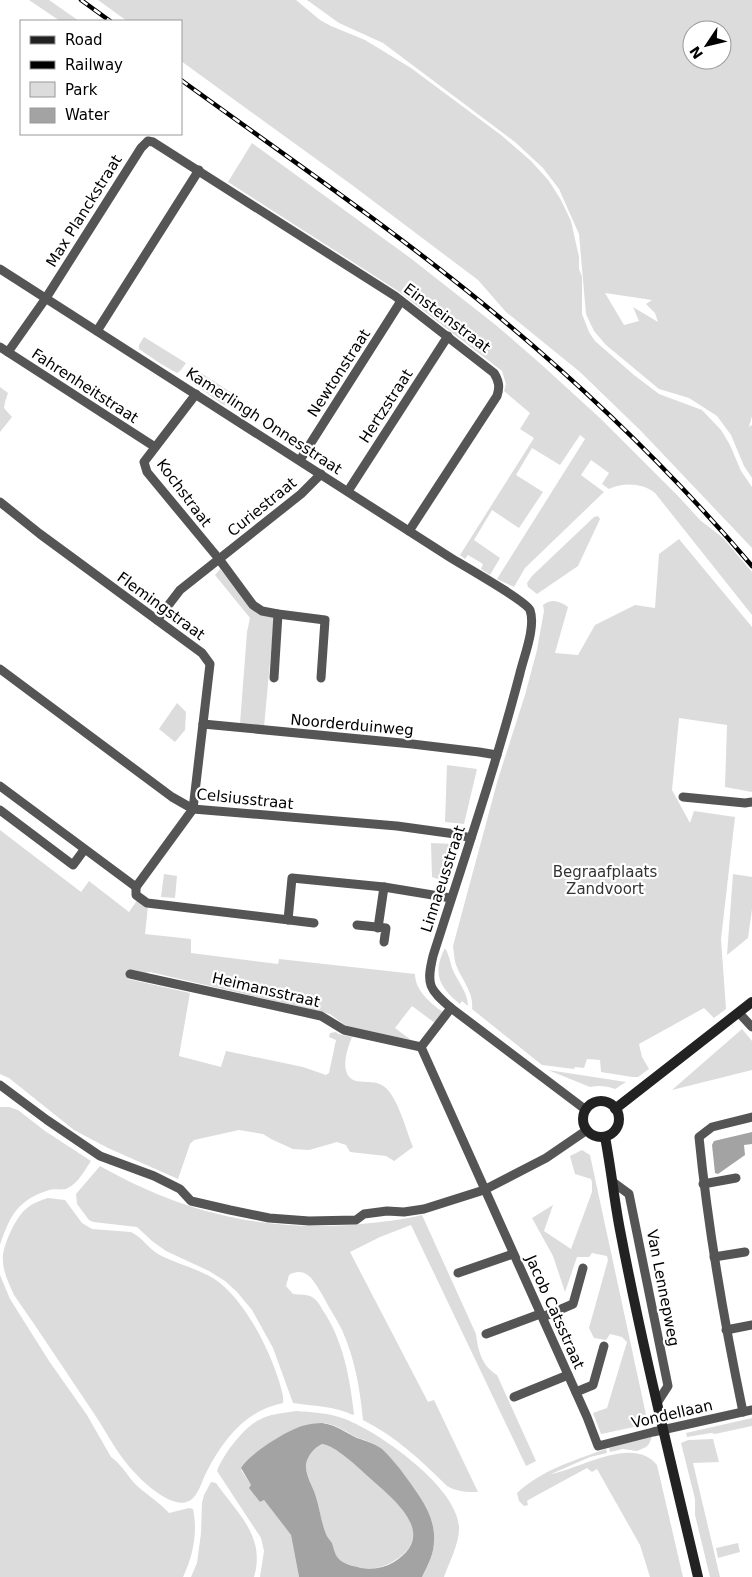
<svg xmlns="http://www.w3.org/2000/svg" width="752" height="1577" viewBox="0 0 752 1577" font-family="'DejaVu Sans',sans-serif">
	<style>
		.green { fill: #dcdcdc; fill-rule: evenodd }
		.water { fill: #a3a3a3; fill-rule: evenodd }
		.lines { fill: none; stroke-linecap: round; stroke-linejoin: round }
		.minor { stroke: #555; stroke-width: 9 }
		.secondary { stroke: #222; stroke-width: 10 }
		.rail-casing { stroke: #000; stroke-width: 4.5 }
		.rail { stroke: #fff; stroke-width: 2.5; stroke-dasharray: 8; stroke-linecap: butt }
		.labels { text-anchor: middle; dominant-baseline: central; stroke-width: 4.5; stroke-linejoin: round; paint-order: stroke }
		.street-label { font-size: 15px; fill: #000; stroke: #fff }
		.park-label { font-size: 15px; fill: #333; stroke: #fff }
	</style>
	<rect width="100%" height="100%" fill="#fff"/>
	<g class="green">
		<path d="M29 0H49L79 21H60Z"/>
		<path d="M98 0H296L320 20 331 26 365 40 411 68 501 135 531 161 549 181 561 200 571 221 579 257V269L582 277V314L589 332 595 341 634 375 659 394 702 410 721 430 730 445 741 471 752 487V548L641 431 580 372 506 312 478 280 352 185 181 61V21H127Z"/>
		<path d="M307 0H752V416L749 427 752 425V478L744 466 731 435 717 416 689 398 659 389 606 345 594 331 586 314 579 234 559 189 543 168 515 142 383 43 339 23ZM692 30H722V60H692ZM605 293 652 300 646 304 655 313 658 322 633 307 639 321 624 325Z"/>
		<path d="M252 143 409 257 497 326 543 366 601 419 679 497 700 520 723 538 752 572V615L655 493C643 483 623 482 609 489L602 484 609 473 591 460 581 475 604 492 525 568 514 587 497 579 585 439 580 435 560 465 532 448 516 475 543 492 519 528 492 510 474 540 500 558 490 575 481 569 483 564 468 555 465 559 460 555 534 438 520 429 530 413 504 391 506 384 502 371 398 291 228 182Z"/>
		<path d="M144 337 186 363 181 370 177 373 161 364 139 349V345Z"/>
		<path d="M195 369 238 397 233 404 229 406 222 404 190 381 191 375Z"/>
		<path d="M0 387 8 393 5 402 4 408 12 417 0 432Z"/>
		<path d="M598 516 600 519 578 566 537 594 528 587 527 583 532 576 594 517Z"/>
		<path d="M679 539 752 627V792L725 787 727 725 679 718 672 790 690 823 694 811 735 817 721 939 726 1009 714 1018 704 1008 639 1044 642 1057 649 1069 638 1077H632L601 1072 600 1060 587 1059 584 1068 575 1067 574 1069 542 1065 472 1009C474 993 462 980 456 965 454 959 454 952 453 946L498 779 525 695 537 650 544 611 543 605C551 598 560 601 568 607L555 653 578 655 595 625 635 605 655 608 659 554Z"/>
		<path d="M220 569 253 609 273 617 274 619 264 727 240 724 247 632 250 618 215 575Z"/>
		<path d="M177 703 186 712 185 730 175 742 159 729Z"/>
		<path d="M447 765 477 769 464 824 445 822Z"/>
		<path d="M0 830 81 892 89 881 129 912 138 899 148 906 145 934 191 939V953L278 964 279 959 415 974C415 990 430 1003 443 1012L435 1023 412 1006 395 1028 411 1040 346 1026 330 1014 150 972 128 976V979L190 993 179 1056 221 1067 226 1051 303 1067 326 1075 329 1073 336 1040 329 1037 330 1033 336 1032 338 1034 352 1037C347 1049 338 1076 356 1081 367 1083 377 1080 386 1088 399 1101 406 1130 413 1147L394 1161 386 1156 350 1152 346 1145 337 1142 309 1150 293 1149 271 1139 263 1134 239 1130 194 1140 190 1144 178 1179 108 1148 74 1130 9 1078 0 1074Z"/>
		<path d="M431 843 453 844 444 881 432 877Z"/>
		<path d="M164 874 177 876 175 898 161 897Z"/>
		<path d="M733 874 752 877V909L748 938 727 955Z"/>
		<path d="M445 948C449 955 450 961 452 968 457 981 468 992 468 1006L462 1001 460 1004C439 987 432 973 445 948Z"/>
		<path d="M742 1029 752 1041V1070L672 1090Z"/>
		<path d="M548 1070 626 1082 615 1089C607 1086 599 1085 590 1087Z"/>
		<path d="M0 1107H9L18 1110 45 1131 91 1161C85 1170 78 1183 68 1188 63 1191 55 1188 49 1190 18 1200 10 1215 0 1245Z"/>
		<path d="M582 1150 590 1155 648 1424 601 1434 593 1413 607 1408 627 1342 622 1337 610 1334 606 1340 594 1338 589 1328 608 1260 607 1256 592 1253 589 1257H577L565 1292 553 1256 532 1218 553 1205 544 1231 571 1249 592 1192V1182L591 1179 575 1174 570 1156Z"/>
		<path d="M100 1166C183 1213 266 1233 361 1224 381 1222 402 1220 422 1215L476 1334C478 1351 482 1366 497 1375L536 1461 526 1466 411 1225 380 1237 350 1252 428 1402 434 1400 478 1492C467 1492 457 1492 447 1486 422 1461 395 1436 363 1420 360 1389 355 1359 342 1330 336 1318 329 1308 323 1296 315 1283 307 1265 289 1275L286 1286 293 1294C299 1295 307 1294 312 1297 317 1300 320 1305 322 1309 343 1339 350 1378 354 1414L353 1415C334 1406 313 1406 293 1403L273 1348 252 1310 237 1292 225 1281 209 1271 166 1251 152 1241 137 1227 93 1222 89 1220 77 1204 76 1194Z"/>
		<path d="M48 1198 65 1200 82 1223 92 1229 131 1232C142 1237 148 1248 158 1254 178 1265 202 1269 220 1283 247 1305 269 1349 279 1381 281 1388 284 1396 283 1403 246 1410 223 1440 207 1471 202 1480 200 1491 193 1498 178 1514 146 1485 136 1474 119 1457 108 1435 95 1415 68 1375 42 1335 14 1295 10 1286 3 1272 3 1261 1 1248 16 1216 27 1208 33 1203 41 1200 48 1198Z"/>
		<path d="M0 1275 10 1299 49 1361 87 1415 111 1457C121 1464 127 1475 135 1484 146 1494 159 1502 169 1513L189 1508 193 1509C198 1532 193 1556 183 1577H0Z"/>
		<path d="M296 1411C312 1412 329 1413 345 1419 379 1432 456 1486 459 1526 460 1543 449 1562 444 1577H422C428 1566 434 1554 434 1541 436 1514 416 1490 400 1470 393 1461 387 1452 377 1446 370 1441 363 1440 356 1437 345 1431 334 1423 320 1423 302 1424 290 1432 275 1441 261 1449 249 1456 241 1470L251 1485 260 1502 264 1500 291 1535 299 1577H260L264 1551 261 1538 217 1471C223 1455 242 1430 257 1421 268 1414 283 1413 296 1411Z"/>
		<path d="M752 1418V1426L715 1434 711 1433 687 1437 686 1433Z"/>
		<path d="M647 1436 652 1437 649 1444 646 1447 637 1451 623 1449 610 1452 609 1448Z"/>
		<path d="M713 1439 719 1462 693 1463 720 1577H710L695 1515V1499L681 1443 688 1440Z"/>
		<path d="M322 1444C335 1445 360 1469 371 1478 394 1499 439 1534 394 1561 384 1567 373 1570 361 1568 354 1566 346 1565 340 1560 335 1556 334 1550 332 1543 330 1540 327 1537 326 1534 321 1523 320 1509 316 1497 313 1486 305 1476 306 1464 308 1455 314 1448 322 1444Z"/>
		<path d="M606 1449 607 1453 590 1457 551 1474C580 1469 633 1435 657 1465L683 1577H650L640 1545 597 1469 592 1472 587 1468 530 1499 527 1501 528 1505 524 1506 519 1501 517 1493C542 1470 575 1460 606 1449Z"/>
		<path d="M211 1482 216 1483C237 1513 266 1536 254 1577H191L197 1563 201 1533 202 1503 204 1495Z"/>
		<path d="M738 1543 740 1552 718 1558 716 1548Z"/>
	</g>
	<g class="water">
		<path d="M752 1132V1144L744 1145 745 1155 718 1174 715 1173 712 1145 714 1141Z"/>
		<path d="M322 1423C336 1425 345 1432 357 1438 366 1441 374 1443 382 1449 389 1455 394 1462 400 1469 415 1490 436 1513 434 1541 434 1554 428 1565 422 1577H299L291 1535 264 1500 260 1502 249 1488 251 1485 241 1468C249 1454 286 1431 302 1426 309 1424 315 1423 322 1423ZM322 1444C335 1445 360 1469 371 1479 394 1500 439 1534 394 1562 384 1568 373 1570 361 1568 354 1566 346 1565 340 1560 335 1556 334 1549 332 1543 330 1540 327 1537 326 1534 321 1522 320 1509 316 1497 313 1486 305 1476 306 1464 308 1455 314 1448 322 1444Z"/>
	</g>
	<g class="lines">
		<g class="minor">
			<path d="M0 269 451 558C464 566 526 601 530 610 536 627 524 656 520 673 495 769 463 862 433 956 426 985 429 989 451 1008L586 1110"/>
			<path d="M97 331 199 170"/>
			<path d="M0 347 155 447"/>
			<path d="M8 352 46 298 141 148 148 141 153 142 395 296 494 373C499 381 500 387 497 396L409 531"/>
			<path d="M196 394 144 462 147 472 219 559 253 605 262 611 278 614 325 620 321 678"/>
			<path d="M300 460 401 301"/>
			<path d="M348 491 448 336"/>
			<path d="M0 502 40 534 202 653 210 664 193 809 136 887 0 786"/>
			<path d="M157 620 180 590 301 494 321 474"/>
			<path d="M0 669 172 797 193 809 397 826 455 834 471 838"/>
			<path d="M274 678 278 614"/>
			<path d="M203 724 412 744 479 752 497 755"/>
			<path d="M683 797 745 803 752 802"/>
			<path d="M0 810 73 865 84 850"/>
			<path d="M136 887V895L147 903 314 923"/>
			<path d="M288 920 292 878 384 887 451 898"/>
			<path d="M357 925 386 928 384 942"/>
			<path d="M378 928 384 887"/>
			<path d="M130 974 321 1016 344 1030 421 1047"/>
			<path d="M739 1013 752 1027"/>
			<path d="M421 1047 587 1417 598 1446 653 1432 752 1410"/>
			<path d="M421 1047 451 1008"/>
			<path d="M0 1085 47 1120 100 1156 154 1176 180 1189 191 1201 230 1210 269 1218 309 1221 356 1220 364 1214 387 1211 404 1212 424 1209 484 1190 546 1158 587 1130"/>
			<path d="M614 1183 629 1194 668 1386 657 1403"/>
			<path d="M703 1184 736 1178"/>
			<path d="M714 1257 745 1252"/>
			<path d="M458 1273 513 1254"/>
			<path d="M726 1330 752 1325"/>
			<path d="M486 1334 540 1314 545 1316 573 1304 583 1268"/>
			<path d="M576 1392 593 1385 604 1346"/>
			<path d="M514 1397 568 1375"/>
			<path d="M743 1412C724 1321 708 1229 699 1137L712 1127 752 1117"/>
		</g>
		<g class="secondary">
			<circle cx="601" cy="1119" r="18"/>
			<path d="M615 1109 752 1002"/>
			<path d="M605 1137C611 1168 614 1199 620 1230 642 1346 671 1462 698 1577"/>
		</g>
		<g class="rail-casing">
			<g id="rail">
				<path d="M81 0 110 21"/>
				<path d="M181 80C280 152 381 221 476 298 576 379 669 468 752 566"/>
			</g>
		</g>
		<use href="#rail" class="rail"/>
	</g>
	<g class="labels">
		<g class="street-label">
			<text transform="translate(84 211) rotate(-58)">Max Planckstraat</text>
			<text transform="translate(447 318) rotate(37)">Einsteinstraat</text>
			<text transform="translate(339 373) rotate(-57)">Newtonstraat</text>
			<text transform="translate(85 386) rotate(33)">Fahrenheitstraat</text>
			<text transform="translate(386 406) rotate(-57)">Hertzstraat</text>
			<text transform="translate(264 421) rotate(33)">Kamerlingh Onnesstraat</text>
			<text transform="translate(184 493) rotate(53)">Kochstraat</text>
			<text transform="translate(262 507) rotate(-39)">Curiestraat</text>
			<text transform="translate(161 606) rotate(36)">Flemingstraat</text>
			<text transform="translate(352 725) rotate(5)">Noorderduinweg</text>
			<text transform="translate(245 799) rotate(6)">Celsiusstraat</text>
			<text transform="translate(443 879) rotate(-72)">Linnaeusstraat</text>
			<text transform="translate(266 990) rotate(13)">Heimansstraat</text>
			<text transform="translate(663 1288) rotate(79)">Van Lennepweg</text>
			<text transform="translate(555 1312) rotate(66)">Jacob Catsstraat</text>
			<text transform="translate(672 1414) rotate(-13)">Vondellaan</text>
		</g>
		<g class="park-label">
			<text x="605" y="872">Begraafplaats<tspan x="605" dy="17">Zandvoort</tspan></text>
		</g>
	</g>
	<rect x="20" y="20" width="162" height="115" fill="#ffffff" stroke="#999999"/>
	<rect x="30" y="36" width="25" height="8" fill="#222222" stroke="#999999"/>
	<text x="65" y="45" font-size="15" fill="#000000">Road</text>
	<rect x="30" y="61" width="25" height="8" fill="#000000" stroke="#999999"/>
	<text x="65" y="70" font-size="15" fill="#000000">Railway</text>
	<rect x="30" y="82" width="25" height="15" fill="#dcdcdc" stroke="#999999"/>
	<text x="65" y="95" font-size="15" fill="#000000">Park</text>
	<rect x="30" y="108" width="25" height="15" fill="#a3a3a3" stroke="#999999"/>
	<text x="65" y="120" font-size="15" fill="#000000">Water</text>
	<g transform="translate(707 45) rotate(235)"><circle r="24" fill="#ffffff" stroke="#999999"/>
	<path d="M0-4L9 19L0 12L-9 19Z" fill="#000000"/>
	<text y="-8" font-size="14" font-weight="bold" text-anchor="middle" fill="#000000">N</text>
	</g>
</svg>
